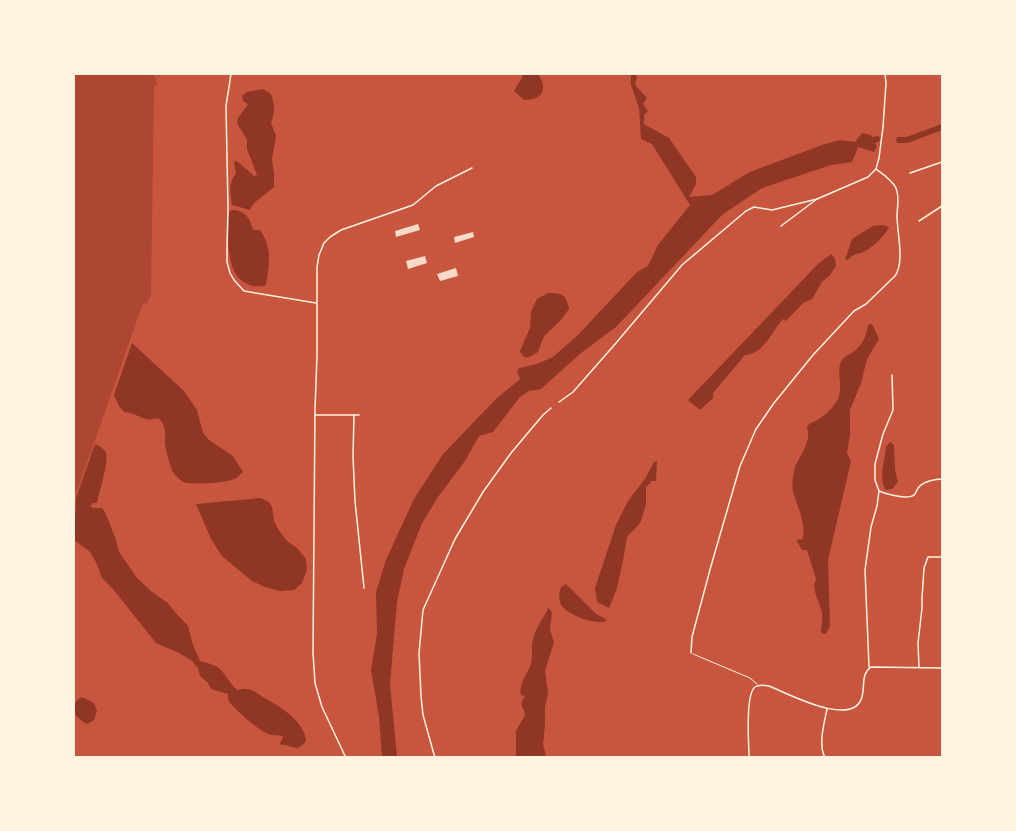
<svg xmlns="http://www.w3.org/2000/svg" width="1016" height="831" viewBox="0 0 1016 831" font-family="'Noto Serif',serif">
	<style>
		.green { fill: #ae4732 }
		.water { fill: #8f3625 }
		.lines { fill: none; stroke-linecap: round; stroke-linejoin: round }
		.river { stroke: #8f3625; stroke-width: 6 }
		.building { fill: #f7dbc8 }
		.service { stroke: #fff3e0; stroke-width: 1 }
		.minor { stroke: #fff3e0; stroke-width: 1.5 }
		.tertiary { stroke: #fff3e0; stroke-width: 1.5 }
	</style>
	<rect width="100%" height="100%" fill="#c8553d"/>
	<path class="green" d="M74 74H154C154 78 157 80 157 84L154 86 151 294 147 304 143 303 81 480 74 497Z"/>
	<g class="water">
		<path d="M524 74H538C548 89 543 100 524 100L514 91Z"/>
		<path d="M631 74H635L637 77 635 85 647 98 643 104 648 111 644 115V124L669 138 696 177V184L689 197 712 195 750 172 822 145 840 140 855 142 862 133 871 135 877 147 874 152 858 147 852 162 831 165 762 188 723 214 616 327 581 353 541 389 529 391 520 397 493 432 479 436 465 461 438 497 422 523 404 569 397 602 390 684 397 757H382L379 716 371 670 377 634 376 592 386 560 414 499 443 454 497 398 520 379 517 372 519 368 537 364 553 357 578 335 637 272 648 266 658 245 690 205 652 144 641 139 639 108 631 85Z"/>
		<path d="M263 89 271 94C275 105 275 112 271 123L276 136 272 159 274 173V187L254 203 250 210 232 205C230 191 228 185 236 173L234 162 237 161 254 176 257 175 247 149V140L237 123 238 118 248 104 243 101 242 96 247 92Z"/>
		<path d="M232 210C245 210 250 218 253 230H260C273 249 269 264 266 285L264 286C260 286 254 287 250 285 223 277 229 234 229 212Z"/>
		<path d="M882 225 889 227C886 235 873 247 865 251 857 255 854 253 848 260H845L852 239 873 226Z"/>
		<path d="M831 254 835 259 836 266 830 275 822 282 812 299 803 303 786 321 783 319C772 331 764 354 745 355L713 393V398L700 410 689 401 688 400 818 264Z"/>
		<path d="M548 293C562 293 566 294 569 309L561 320 544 336 538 352C529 357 525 362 520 351L530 328 531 312 537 299Z"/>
		<path d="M872 324 879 339 867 359 861 383 850 410V435L847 453 851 461 828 560 830 626 826 634 821 633C821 626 823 620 822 613 820 601 811 591 816 579L807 550H802L797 541 798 539 802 540C807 526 798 508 794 495 791 488 793 474 795 467 800 455 812 441 807 428L809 424C822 419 840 405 840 390 841 380 837 371 841 362 844 356 847 356 852 353 863 345 866 337 868 325Z"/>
		<path d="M132 343 184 391 197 410 203 433 209 440 233 456 243 472C239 476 236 479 231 480 223 483 191 485 183 482 180 480 175 475 173 472 170 465 166 452 165 444 165 434 167 425 158 418 141 423 140 413 124 412L119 406 114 395Z"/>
		<path d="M890 442 894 445 895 470 898 482 892 489 886 490C878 479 885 461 886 447Z"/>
		<path d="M95 444C99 446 104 448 106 453 109 462 99 492 97 503H93L90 506 93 508H102L105 512 116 540 119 552 137 578 152 592 168 603 174 611 188 626 193 645 200 661C207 663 215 665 220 669 226 675 230 684 237 690 240 690 243 688 246 689 254 689 261 697 268 700 283 708 305 723 306 741 296 754 293 744 281 745L280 743 283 738 282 736C277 735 273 736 268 734 255 728 240 713 230 703L228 699V694L211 689 208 683 200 676 198 668 191 660 179 653 156 643 113 589 102 578 96 562 90 552 74 540 76 498Z"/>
		<path d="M657 461 656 481H652L646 487V504L642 518 640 523 627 537 623 561 617 588 610 606 609 608 597 602 595 588 616 525 628 501 645 479 654 462Z"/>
		<path d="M260 498 269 502 272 507 274 521 278 529 286 540 298 549 306 559 307 570 302 583 294 590 280 591 265 587 252 581 222 556 211 539 196 504Z"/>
		<path d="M566 584 596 614 606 619V621C595 625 568 615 562 606 558 601 559 593 561 587Z"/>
		<path d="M548 608H549L552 613 550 630 554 642 545 671 548 693 545 707V725L543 744 546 757H516V731L525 715C524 705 518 707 525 696L521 695C518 685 527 674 531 664 533 655 531 646 533 639 535 629 544 618 548 608Z"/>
		<path d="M82 697 94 703 97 711 94 720 87 724C75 718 66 706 82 697Z"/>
	</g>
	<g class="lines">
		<g class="river">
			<path d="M899 140H907L942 127"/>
			<path d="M866 142 877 139"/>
		</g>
	</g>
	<g class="building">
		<path d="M418 224 420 230 396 237 395 231Z"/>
		<path d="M473 232 474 237 455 243 454 237Z"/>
		<path d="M425 256 427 263 408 269 406 261Z"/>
		<path d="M456 268 458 276 440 281 437 274Z"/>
	</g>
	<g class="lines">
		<path class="service" d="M693 654 750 678 757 684"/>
		<g class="minor">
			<path d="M231 74 226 106 228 209 227 247V262L230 273 234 280 244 291 316 303"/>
			<path d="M910 173 942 162"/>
			<path d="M919 221 942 206"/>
			<path d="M781 226 817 199 868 177 876 169 879 158 883 127 886 83 885 74"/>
			<path d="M559 402 573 392 616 343 682 265 746 211 754 207 772 210 817 199"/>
			<path d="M315 409 317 356V267L319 255 324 243 330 237 341 230 413 205 436 186 472 168"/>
			<path d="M316 415H359"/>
			<path d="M354 415 353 456 355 501 364 588"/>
			<path d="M879 491C886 494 908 500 914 495 916 494 917 488 919 487 924 481 936 479 942 479"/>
			<path d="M691 653 692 637 711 566 740 466 756 429 774 403 813 355 854 311 866 304 895 276C905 262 897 232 897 216 897 206 900 198 896 188 892 180 883 174 876 169"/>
			<path d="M869 667 865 570 871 527 877 506 879 491 875 480V464L883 434 893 410 892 375"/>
			<path d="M919 667 918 643 922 608V598L924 568 928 557H942"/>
			<path d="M435 758 423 715 421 696 419 653 423 610 455 539 483 492 511 453 543 415 551 408"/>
			<path d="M825 758C818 744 824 724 827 709"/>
		</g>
		<g class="tertiary">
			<path d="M315 410 313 653 315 683 322 707 346 758"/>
			<path d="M749 758C749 744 745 695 755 687 759 684 764 685 769 686 787 693 853 729 862 697 865 685 861 674 871 667L942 668"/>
		</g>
	</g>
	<rect width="1016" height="831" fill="none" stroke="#fff3e0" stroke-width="150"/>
</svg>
